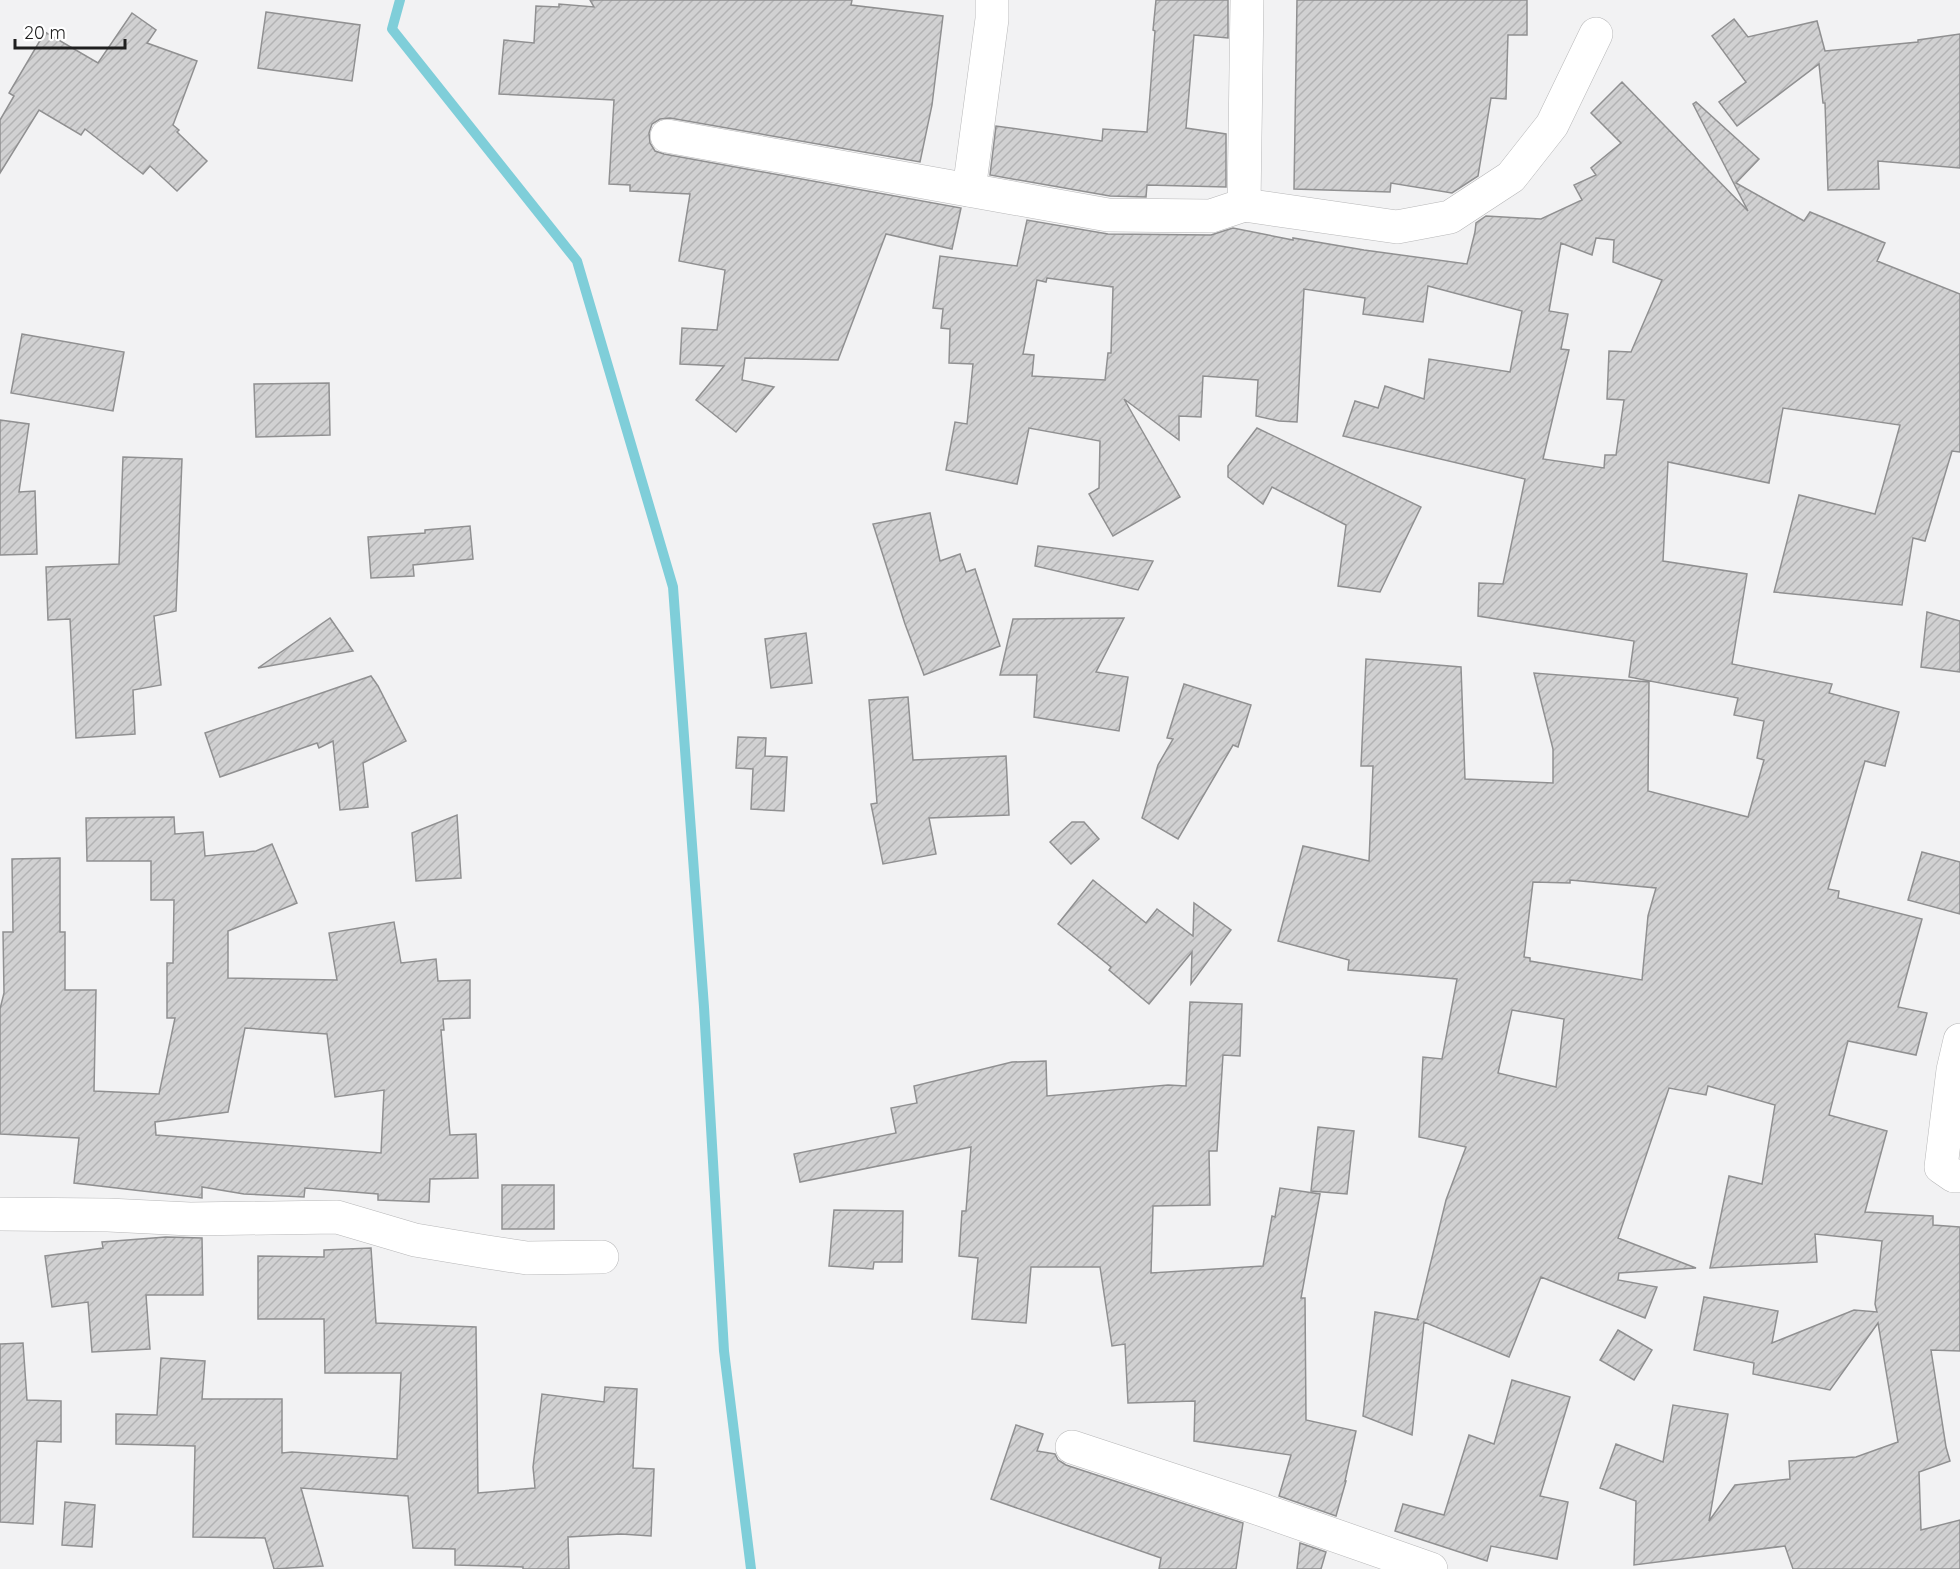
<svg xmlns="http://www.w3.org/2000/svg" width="1960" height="1569" viewBox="0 0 1960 1569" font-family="Quicksand,sans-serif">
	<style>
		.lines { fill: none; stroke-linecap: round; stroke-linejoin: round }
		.stream { stroke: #7fced9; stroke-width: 10 }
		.building { fill: url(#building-hatch); stroke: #909091; stroke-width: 1.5; fill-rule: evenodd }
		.minor-casing { stroke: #b7b7b8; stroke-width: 34 }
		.minor { stroke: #fff; stroke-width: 33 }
	</style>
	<defs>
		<pattern id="building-hatch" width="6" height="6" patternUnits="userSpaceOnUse" patternTransform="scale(1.5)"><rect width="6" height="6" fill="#d1d1d2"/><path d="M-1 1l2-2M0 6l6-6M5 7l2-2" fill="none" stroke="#b3b3b4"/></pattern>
	</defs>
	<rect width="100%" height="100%" fill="#f2f2f3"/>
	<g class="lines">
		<path class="stream" d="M400 0 392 29 577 261 673 587 704 1007 724 1351 751 1569"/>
	</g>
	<g class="building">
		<path d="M590 0H852L851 5 943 16 932 105 920 162 670 118 660 119 652 124 649 133 650 143 655 151 664 154 961 208 952 249 886 234 838 360 745 358 742 380 774 387 736 432 696 400 724 366 680 364 682 328 717 330 725 270 679 261 690 194 630 191V185L609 184 614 100 499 94 504 40 534 43 536 6 559 7V4L594 7Z"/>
		<path d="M1156 0H1228V38L1194 35 1186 128 1226 134V187L1147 185 1146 197 1110 196 990 175 996 126 1102 141 1103 129 1147 132 1155 31 1153 30Z"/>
		<path d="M1297 0H1527V35H1508L1506 99 1491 98 1478 176 1452 193 1391 183 1390 192 1294 189Z"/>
		<path d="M266 12 360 25 352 81 258 68Z"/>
		<path d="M132 13 156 30 147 43 197 61 173 125 179 130 177 132 207 161 177 191 150 166 143 174 85 129 81 135 39 110 0 173V120L14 96 9 93 45 32 98 63Z"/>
		<path d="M1734 19 1748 37 1817 21 1825 51 1918 42V40L1960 34V168L1878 161 1879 189 1828 190 1825 103H1823L1819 64 1737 126 1719 102 1746 82 1712 36Z"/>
		<path d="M1622 82 1748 211 1693 104 1696 102 1759 159 1736 183 1804 221 1810 212 1885 243 1877 261 1960 294V452L1952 451 1925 541 1913 538 1902 605 1774 592 1799 495 1875 514 1900 425 1783 408 1769 483 1668 462 1663 561 1747 574 1732 664 1832 684 1829 693 1899 712 1885 766 1865 761 1828 889 1839 891 1838 898 1922 919 1898 1007 1927 1013 1916 1055 1848 1041 1829 1115 1887 1131 1865 1212 1933 1216V1225L1960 1227V1351L1931 1350 1946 1447 1950 1461 1919 1472 1921 1530 1960 1520V1569H1793L1785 1546 1634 1565 1636 1501 1600 1488 1616 1444 1663 1462 1673 1405 1728 1414 1709 1521 1735 1485 1790 1479 1789 1461 1856 1457 1898 1442 1878 1323 1830 1390 1753 1374 1754 1363 1694 1350 1704 1297 1778 1311 1772 1343 1854 1310 1877 1312 1875 1304 1882 1241 1815 1234 1817 1262 1710 1268 1729 1176 1762 1184 1775 1105 1708 1086 1706 1095 1669 1088 1618 1238 1696 1268 1619 1273 1618 1280 1657 1287 1645 1318 1541 1277 1509 1357 1424 1322 1412 1435 1363 1416 1375 1312 1419 1320 1417 1319 1446 1200 1466 1147 1419 1137 1423 1057 1442 1059 1457 979 1348 970 1349 960 1278 941 1303 846 1369 861 1373 766H1361L1366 659 1461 667 1465 779 1553 783V749L1534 673 1649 682 1648 791 1748 817 1764 760 1757 758 1764 721 1734 715 1738 698 1629 677 1634 641 1478 616 1479 583 1503 584 1525 479 1343 436 1355 401 1378 408 1385 386 1424 399 1429 359 1510 372 1522 311 1428 286 1423 322 1363 314 1365 298 1304 289 1297 422 1279 421 1256 416 1258 380 1203 376 1201 417 1179 416V440L1124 399 1180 497 1113 536 1089 494 1099 488 1100 441 1029 428 1017 484 946 470 955 422 967 424 973 364 949 363 950 329 941 328 943 309 933 308 940 256 1017 266 1027 220 1108 234 1211 235 1233 228 1293 240V238L1364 250 1467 264 1475 232 1476 223 1486 216 1541 219 1582 200 1574 185 1596 175 1591 168 1621 143 1591 113ZM1596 238 1614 240 1613 262 1662 280 1631 352 1609 351 1607 399 1624 400 1616 455H1605L1604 468 1543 459 1569 350 1561 349 1568 314 1549 311 1561 243 1592 255ZM1047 278 1113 287 1111 353H1108L1105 380 1032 376 1034 355 1023 354 1037 280 1046 282ZM1570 880 1656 888 1648 916 1642 980 1530 961V958L1524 957 1533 882 1570 883ZM1512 1010 1564 1019 1556 1087 1498 1073Z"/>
		<path d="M22 334 124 352 113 411 11 393Z"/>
		<path d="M329 383 330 435 256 437 254 384Z"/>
		<path d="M0 420 29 424 19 492 35 491 37 554 0 555Z"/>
		<path d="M1257 428 1421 507 1380 592 1338 586 1346 525 1272 487 1263 504 1228 477V466Z"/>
		<path d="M123 457 182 459 176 611 154 616 161 685 133 690 135 734 76 738 70 619 48 620 46 567 119 564Z"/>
		<path d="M930 513 940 561 960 554 966 572 975 569 1000 646 924 675 905 624 873 524Z"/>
		<path d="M470 526 473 559 413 565 414 576 371 578 368 537 425 533V530Z"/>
		<path d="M1038 546 1153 561 1138 590 1035 566Z"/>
		<path d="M1927 612 1960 621V672L1921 667Z"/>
		<path d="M330 618 353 651 258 668Z"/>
		<path d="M1124 618 1096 672 1128 677 1119 731 1034 717 1037 675H1000L1013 619Z"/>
		<path d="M806 633 812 683 771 688 765 639Z"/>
		<path d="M371 676 378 686 406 741 363 763 368 807 340 810 333 741 319 748 317 743 220 777 205 733Z"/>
		<path d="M1184 684 1251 705 1238 747 1233 745 1178 839 1142 818 1158 765 1173 739 1167 738Z"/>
		<path d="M908 697 913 760 1006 756 1009 815 929 818 936 854 883 864 871 804 877 803 869 700Z"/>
		<path d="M738 737 766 738 765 756 787 757 784 811 751 809 753 769 736 768Z"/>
		<path d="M457 815 461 878 416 881 412 833Z"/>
		<path d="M174 817 175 834 203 832 205 856 256 851 272 844 297 903 228 931V978L337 980 329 933 394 922 401 963 436 959 438 981 470 980V1018L443 1019 444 1030H441L450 1135 476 1134 478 1178 430 1179 429 1202 378 1200V1194L305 1188 304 1197 244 1194 202 1187V1198L74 1183 79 1138 0 1134V1009L4 993 3 932H13L12 859 60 858V932H65V990H96L94 1091 159 1094 175 1018H167V963H173L174 900H151V861H87L86 818ZM245 1028 327 1034 335 1097 384 1090 381 1153 156 1135 155 1122 228 1112Z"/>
		<path d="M1072 822H1084L1099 839 1071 864 1050 842Z"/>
		<path d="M1922 852 1960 862V914L1908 900Z"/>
		<path d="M1093 880 1146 923 1157 909 1193 936 1194 903 1231 930 1191 984 1192 952 1149 1004 1109 970 1111 967 1058 924Z"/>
		<path d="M1190 1002 1242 1004 1240 1056 1223 1055 1217 1151H1209L1210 1205 1153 1206 1151 1273 1263 1266 1272 1216 1275 1217 1280 1188 1320 1194 1301 1298H1305L1306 1420 1356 1431 1345 1481H1346L1336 1516 1279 1496 1291 1455 1194 1441 1195 1401 1128 1403 1125 1344 1112 1346 1100 1267H1031L1026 1323 972 1319 978 1258 959 1256 962 1211H966L971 1147 800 1182 794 1154 896 1133 891 1108 917 1103 914 1086 1012 1062 1046 1061 1047 1096 1168 1085 1186 1086Z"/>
		<path d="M1318 1127 1354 1131 1347 1194 1311 1191Z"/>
		<rect x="502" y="1185" width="52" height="44"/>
		<path d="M834 1210 903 1211 902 1262H874L873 1269 829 1266Z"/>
		<path d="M166 1237 202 1238 203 1295H146L150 1349 92 1352 88 1302 52 1307 45 1256 103 1248 102 1242Z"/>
		<path d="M371 1248 376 1323 476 1327 478 1493 535 1488 533 1467 542 1394 604 1402 605 1387 637 1389 633 1468 654 1469 651 1536 621 1534 568 1537 569 1569H523V1567L455 1565V1549L413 1548 408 1496 301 1488 323 1566 274 1569 265 1538 193 1537 195 1446 116 1444V1414L157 1415 161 1358 205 1361 202 1399H282V1453L292 1452 397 1459 401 1373H325L324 1319H258V1256L324 1257V1250Z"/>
		<path d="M1618 1330 1652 1350 1634 1380 1600 1360Z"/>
		<path d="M23 1343 27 1400 61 1401V1442L37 1441 33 1524 0 1522V1344Z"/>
		<path d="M1512 1380 1570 1397 1540 1496 1568 1502 1557 1559 1491 1546 1487 1561 1395 1531 1403 1504 1444 1515 1469 1435 1494 1444Z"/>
		<path d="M1016 1425 1043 1434 1037 1451 1055 1454 1058 1460 1066 1465 1243 1523 1236 1569H1159L1161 1558 991 1499Z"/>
		<path d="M65 1502 95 1505 92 1547 62 1545Z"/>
		<path d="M1300 1543 1326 1552 1321 1569H1297Z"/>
	</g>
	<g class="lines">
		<g class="minor-casing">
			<g id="minor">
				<path d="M667 136 1108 215 1211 216 1244 205 1247 0"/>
				<path d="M969 190 992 19V0"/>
				<path d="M1244 205 1397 227 1450 217 1511 177 1552 125 1596 34"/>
				<path d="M1960 1040 1953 1070 1941 1167 1954 1176H1960"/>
				<path d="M0 1214 108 1215 190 1219 337 1217 415 1240 487 1252 527 1258 602 1257"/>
				<path d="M1072 1447 1251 1506 1431 1569"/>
			</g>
		</g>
		<use href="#minor" class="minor"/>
	</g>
	<path d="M15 39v9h110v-9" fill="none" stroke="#1f1f1f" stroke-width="3"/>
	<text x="24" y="39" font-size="18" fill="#1f1f1f" stroke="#ffffff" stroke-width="4.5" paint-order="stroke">20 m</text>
</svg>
